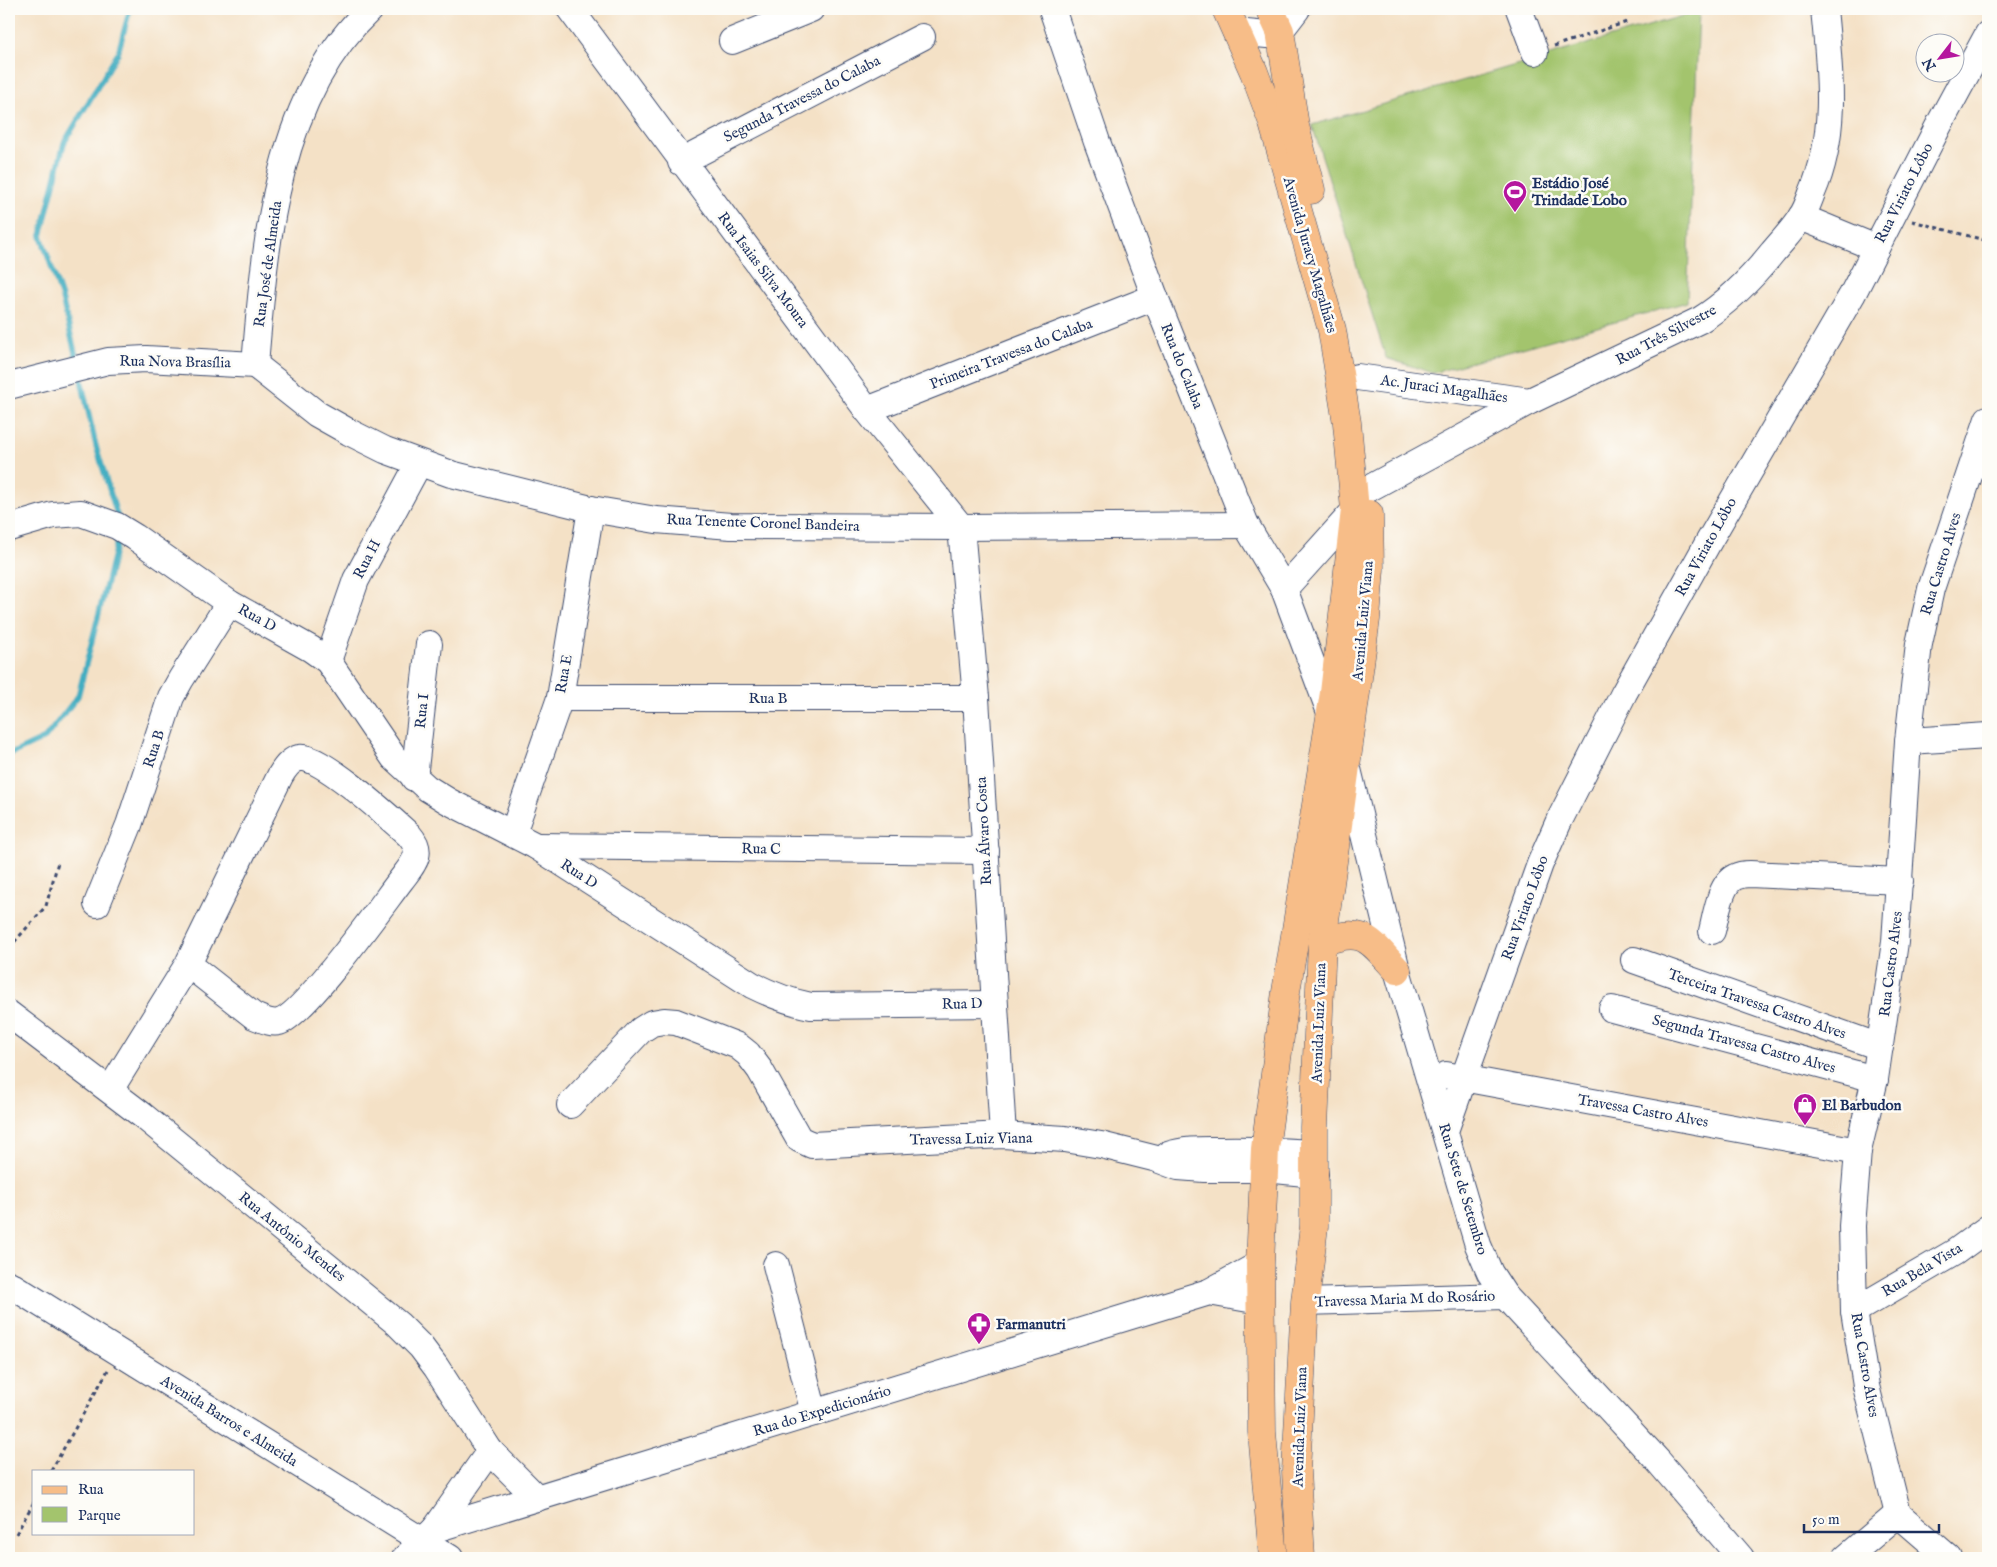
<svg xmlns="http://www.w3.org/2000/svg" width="1997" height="1567" viewBox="0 0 1997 1567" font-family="'IM FELL English',serif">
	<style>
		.green { fill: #a3c46d; stroke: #5f7a66 }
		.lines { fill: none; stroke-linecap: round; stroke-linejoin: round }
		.stream { stroke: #42adc1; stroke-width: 5.5 }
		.minor-casing { stroke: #3c4a6e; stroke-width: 28 }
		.major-casing { stroke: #3c4a6e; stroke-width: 29 }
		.path { stroke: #3c4a6e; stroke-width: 3; stroke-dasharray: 4 4; stroke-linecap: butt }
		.minor { stroke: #fff; stroke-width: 26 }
		.major { stroke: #f7bd88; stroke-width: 28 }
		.labels { text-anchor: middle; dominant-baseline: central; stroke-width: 5; stroke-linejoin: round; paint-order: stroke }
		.street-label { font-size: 15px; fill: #1b2f5e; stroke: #fdfcf7 }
		.poi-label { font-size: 15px; font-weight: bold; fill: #1b2f5e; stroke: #fdfcf7; text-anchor: start }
	</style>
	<rect width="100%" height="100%" fill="#fdfcf7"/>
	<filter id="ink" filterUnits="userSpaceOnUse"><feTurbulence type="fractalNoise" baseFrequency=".02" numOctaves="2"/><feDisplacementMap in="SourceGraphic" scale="10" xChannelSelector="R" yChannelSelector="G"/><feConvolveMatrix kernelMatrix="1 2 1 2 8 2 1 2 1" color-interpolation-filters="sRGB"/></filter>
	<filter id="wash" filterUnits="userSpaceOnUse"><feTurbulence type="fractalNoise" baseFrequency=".0096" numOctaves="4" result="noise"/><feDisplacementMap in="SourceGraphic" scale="20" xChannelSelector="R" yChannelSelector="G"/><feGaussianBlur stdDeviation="1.12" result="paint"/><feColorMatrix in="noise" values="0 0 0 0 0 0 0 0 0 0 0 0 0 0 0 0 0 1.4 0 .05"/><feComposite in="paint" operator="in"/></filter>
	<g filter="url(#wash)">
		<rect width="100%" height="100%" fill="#f4e1c6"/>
		<path class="green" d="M1699 11 1687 302 1433 373 1386 358 1312 125Z"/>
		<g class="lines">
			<g class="stream">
				<path d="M77 361 62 298 41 236 64 143 118 53 130 9"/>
				<path d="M80 375 96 446 118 518"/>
				<path d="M9 755 45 738 78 696 119 534"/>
			</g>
		</g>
	</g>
	<g filter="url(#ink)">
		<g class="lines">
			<g class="minor-casing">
				<g id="minor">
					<path d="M570 9 867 410 961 527 976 698 1003 1135"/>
					<path d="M1052 9 1097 142 1155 297 1246 525 1284 589 1331 715"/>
					<path d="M1519 9 1535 52"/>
					<path d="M1236 32 1267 35 1280 31 1297 9"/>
					<path d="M732 41 811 9"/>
					<path d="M681 162 922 37"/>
					<path d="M1801 217 1876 248"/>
					<path d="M255 365 317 414 349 432 385 450 451 474 591 509 656 520 731 526 961 527 1246 525"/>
					<path d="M255 365C265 243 276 97 370 9"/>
					<path d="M1357 377 1530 401"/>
					<path d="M9 386 108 361 146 359 255 365"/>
					<path d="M867 410 1155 297"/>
					<path d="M1368 489 1530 401 1700 320C1729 302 1751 279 1772 253 1782 241 1793 230 1801 217 1806 210 1809 201 1812 193 1838 133 1830 72 1824 9"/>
					<path d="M9 528 53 515 81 513 117 526 135 537 229 603 311 649 328 661 394 758 427 788 448 801 536 846 752 985C772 995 789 1002 811 1006L994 1004"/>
					<path d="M1284 589 1355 510"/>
					<path d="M328 661 356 580 419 463"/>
					<path d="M560 698H976"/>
					<path d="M1908 741 1988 736"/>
					<path d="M1347 765 1397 970 1478 1245 1490 1273 1505 1296 1658 1461 1741 1558"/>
					<path d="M414 778 429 644"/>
					<path d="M513 833 560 698 591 509"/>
					<path d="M536 846 986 851"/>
					<path d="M97 904 129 825 171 697 181 679 229 603"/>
					<path d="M1712 931C1716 916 1720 884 1735 877 1739 875 1745 874 1750 874L1900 881"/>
					<path d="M1634 960 1880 1047"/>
					<path d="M1612 1009 1875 1079"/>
					<path d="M9 1014 142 1115 398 1324 421 1347 436 1367 490 1451 537 1498"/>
					<path d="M1446 1075 1858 1151"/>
					<path d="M110 1090 188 964 280 776C284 769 290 760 299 758 319 753 391 819 409 835 425 853 413 864 401 880 381 906 304 1015 279 1022 271 1024 262 1019 254 1016L188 964"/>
					<path d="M570 1105 641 1030 652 1023 664 1021 676 1022 738 1046 748 1054 760 1070 799 1139 812 1145 1003 1135 1065 1139 1101 1145 1157 1159 1178 1167 1204 1169H1264L1315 1174"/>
					<path d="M1445 1131 1540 864 1559 821 1624 693 1709 541 1852 295 1941 121 1988 34"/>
					<path d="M1168 1155C1185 1149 1203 1150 1221 1150 1253 1149 1283 1151 1314 1153"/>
					<path d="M776 1265 814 1413"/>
					<path d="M9 1284 450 1558"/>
					<path d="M1209 1292 1260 1301"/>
					<path d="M1305 1302 1505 1296"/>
					<path d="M1854 1311 1955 1252 1988 1228"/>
					<path d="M1898 1514 1866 1386 1854 1311 1852 1226 1858 1151 1875 1079 1895 942 1908 741 1919 644 1931 589 1988 419"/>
					<path d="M1898 1514 1949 1558"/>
					<path d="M435 1529 1209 1292 1260 1264"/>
					<path d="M405 1558 435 1529 490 1451"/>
					<path d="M1846 1558 1898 1514"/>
				</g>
			</g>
			<g class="major-casing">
				<g id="major">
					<path d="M1226 9 1254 72 1272 120 1332 330 1347 423 1355 510 1334 693 1286 992 1265 1149 1260 1264 1262 1432 1273 1558"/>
					<path d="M1270 9 1280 31 1295 126 1311 190"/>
					<path d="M1322 942C1365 926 1369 940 1397 970"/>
					<path d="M1301 1558 1296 1471 1305 1302 1314 1226V1127L1322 942 1366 619 1370 569 1369 514"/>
				</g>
			</g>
			<g class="path">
				<path d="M1554 46 1630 21"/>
				<path d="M1912 221 1988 241"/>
				<path d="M9 948 46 906 58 862"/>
				<path d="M51 1471 108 1370"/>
				<path d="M16 1534 34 1502"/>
			</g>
			<use href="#minor" class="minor"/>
			<use href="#major" class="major"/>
		</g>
	</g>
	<defs>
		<g id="stadium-pin" transform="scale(1.25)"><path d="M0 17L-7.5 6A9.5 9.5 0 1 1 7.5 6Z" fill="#b5179e" stroke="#fdfcf7"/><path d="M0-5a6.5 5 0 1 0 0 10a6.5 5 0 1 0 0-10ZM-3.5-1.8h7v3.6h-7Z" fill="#fff"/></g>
		<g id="shop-pin" transform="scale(1.25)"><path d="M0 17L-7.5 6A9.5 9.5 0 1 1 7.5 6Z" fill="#b5179e" stroke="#fdfcf7"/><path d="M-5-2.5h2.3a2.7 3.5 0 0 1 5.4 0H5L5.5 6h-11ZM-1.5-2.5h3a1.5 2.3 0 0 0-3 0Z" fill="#fff"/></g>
		<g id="pharmacy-pin" transform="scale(1.25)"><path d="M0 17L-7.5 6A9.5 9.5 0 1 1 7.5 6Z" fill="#b5179e" stroke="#fdfcf7"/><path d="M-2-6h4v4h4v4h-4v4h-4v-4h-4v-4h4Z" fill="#fff"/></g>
	</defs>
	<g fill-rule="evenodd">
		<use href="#stadium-pin" x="1515" y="192"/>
		<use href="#shop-pin" x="1805" y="1105"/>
		<use href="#pharmacy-pin" x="979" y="1324"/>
	</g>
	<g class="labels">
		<g class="street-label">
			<text transform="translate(802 99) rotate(-27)">Segunda Travessa do Calaba</text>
			<text transform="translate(1904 193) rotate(-63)">Rua Viriato Lôbo</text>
			<text transform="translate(1310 255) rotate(74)">Avenida Juracy Magalhães</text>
			<text transform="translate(268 264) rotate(-82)">Rua José de Almeida</text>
			<text transform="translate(763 270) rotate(53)">Rua Isaias Silva Moura</text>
			<text transform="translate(1666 335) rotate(-28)">Rua Três Silvestre</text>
			<text transform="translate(1011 354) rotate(-21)">Primeira Travessa do Calaba</text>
			<text transform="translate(175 362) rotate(1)">Rua Nova Brasília</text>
			<text transform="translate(1182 366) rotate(68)">Rua do Calaba</text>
			<text transform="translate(1444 389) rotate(8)">Ac. Juraci Magalhães</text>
			<text transform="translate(763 523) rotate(2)">Rua Tenente Coronel Bandeira</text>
			<text transform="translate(1706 547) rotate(-61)">Rua Viriato Lôbo</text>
			<text transform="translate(367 559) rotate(-63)">Rua H</text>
			<text transform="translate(1941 564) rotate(-73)">Rua Castro Alves</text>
			<text transform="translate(257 618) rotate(29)">Rua D</text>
			<text transform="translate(1363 621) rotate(-85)">Avenida Luiz Viana</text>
			<text transform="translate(564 674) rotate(-80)">Rua E</text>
			<text x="768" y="698">Rua B</text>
			<text transform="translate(422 711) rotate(-84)">Rua I</text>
			<text transform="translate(154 749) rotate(-72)">Rua B</text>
			<text transform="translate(984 831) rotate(-93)">Rua Álvaro Costa</text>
			<text transform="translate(761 849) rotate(1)">Rua C</text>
			<text transform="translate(579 874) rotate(33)">Rua D</text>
			<text transform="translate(1525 908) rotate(-70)">Rua Viriato Lôbo</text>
			<text transform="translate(1891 964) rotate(-83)">Rua Castro Alves</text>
			<text transform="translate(962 1004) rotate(-1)">Rua D</text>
			<text transform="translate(1757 1004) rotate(19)">Terceira Travessa Castro Alves</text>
			<text transform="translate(1319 1023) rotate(-88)">Avenida Luiz Viana</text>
			<text transform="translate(1744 1044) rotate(15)">Segunda Travessa Castro Alves</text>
			<text transform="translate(1643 1111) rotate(10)">Travessa Castro Alves</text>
			<text transform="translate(971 1139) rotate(-1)">Travessa Luiz Viana</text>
			<text transform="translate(1463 1189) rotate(73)">Rua Sete de Setembro</text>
			<text transform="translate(292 1237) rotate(39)">Rua Antônio Mendes</text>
			<text transform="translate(1922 1270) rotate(-31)">Rua Bela Vista</text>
			<text transform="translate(1405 1299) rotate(-2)">Travessa Maria M do Rosário</text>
			<text transform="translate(1865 1365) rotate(80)">Rua Castro Alves</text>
			<text transform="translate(822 1411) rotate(-17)">Rua do Expedicionário</text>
			<text transform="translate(229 1421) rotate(32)">Avenida Barros e Almeida</text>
			<text transform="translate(1300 1427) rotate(-88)">Avenida Luiz Viana</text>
		</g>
		<g class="poi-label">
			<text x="1532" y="183">Estádio José<tspan x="1532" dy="17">Trindade Lobo</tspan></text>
			<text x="1822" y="1105">El Barbudon</text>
			<text x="996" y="1324">Farmanutri</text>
		</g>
	</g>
	<rect width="1997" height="1567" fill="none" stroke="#fdfcf7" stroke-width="30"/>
	<rect x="32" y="1470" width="162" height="65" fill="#fdfcf7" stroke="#a3aaba"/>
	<rect x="42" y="1486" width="25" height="8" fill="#f7bd88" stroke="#a3aaba"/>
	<text x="78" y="1494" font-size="15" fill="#1b2f5e">Rua</text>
	<rect x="42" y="1507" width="25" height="15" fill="#a3c46d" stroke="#a3aaba"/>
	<text x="78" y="1520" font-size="15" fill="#1b2f5e">Parque</text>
	<g transform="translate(1940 58) rotate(239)"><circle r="24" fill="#fdfcf7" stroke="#a3aaba"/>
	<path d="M0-4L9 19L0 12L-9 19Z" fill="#b5179e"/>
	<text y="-8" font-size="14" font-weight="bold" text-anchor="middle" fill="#1b2f5e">N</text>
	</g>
	<path d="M1804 1524v8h135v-8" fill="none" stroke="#1b2f5e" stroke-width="2.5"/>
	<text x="1812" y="1524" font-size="15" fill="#1b2f5e" stroke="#fdfcf7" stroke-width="4" paint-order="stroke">50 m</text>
</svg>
